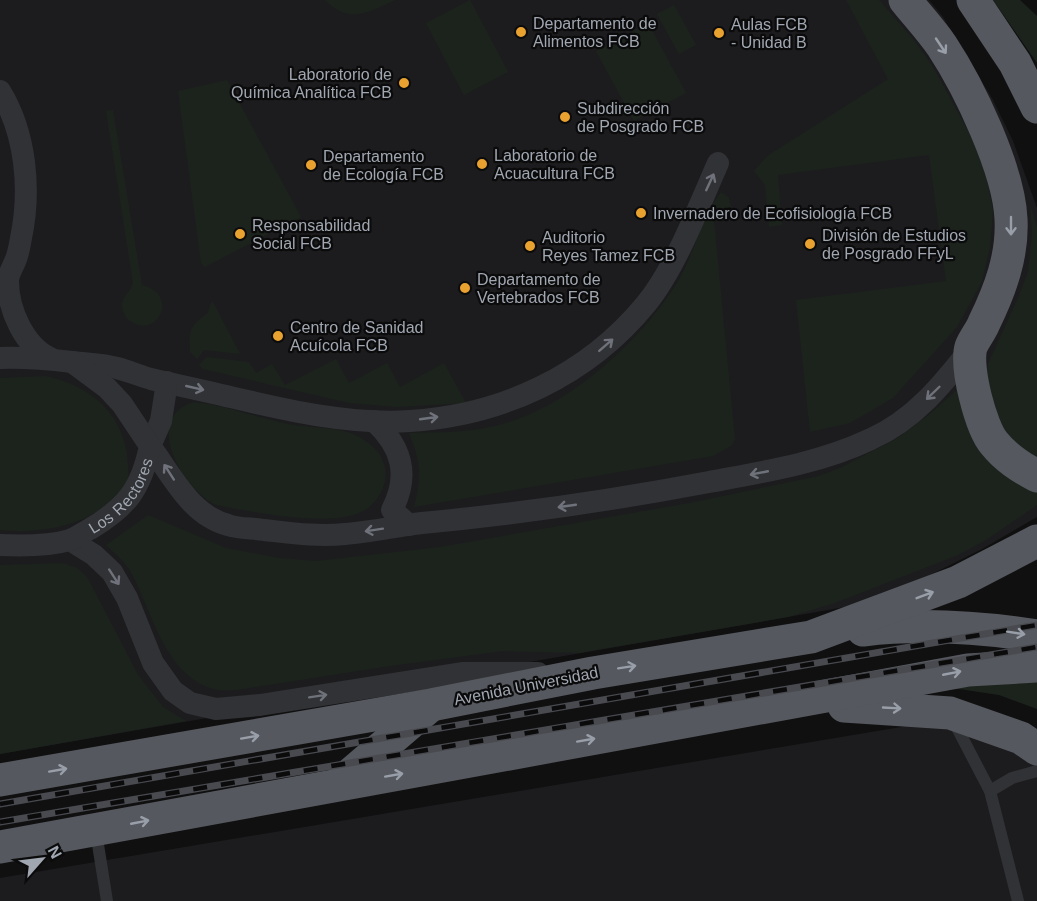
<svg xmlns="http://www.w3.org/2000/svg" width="1037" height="901" viewBox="0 0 1037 901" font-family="Helvetica,sans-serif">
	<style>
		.built { fill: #1c1c1e }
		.green { fill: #1c231d }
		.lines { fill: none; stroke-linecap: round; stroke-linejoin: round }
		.service { stroke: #313236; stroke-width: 12 }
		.minor { stroke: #313236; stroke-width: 22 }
		.trunk { stroke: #55585e; stroke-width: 33 }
		.rail-casing { stroke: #484a4f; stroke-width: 7 }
		.rail { stroke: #0b0b0c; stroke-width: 4.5; stroke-dasharray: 14; stroke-linecap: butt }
		.oneway { stroke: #999fa9 }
		.oneway2 { stroke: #6f727a }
		.poi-dot { fill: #e9a230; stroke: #0b0b0c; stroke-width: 2 }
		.labels { text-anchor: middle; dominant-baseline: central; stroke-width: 4.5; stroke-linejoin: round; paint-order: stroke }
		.poi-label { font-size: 16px; fill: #a1a7b1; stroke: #0b0b0c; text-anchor: start }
		.street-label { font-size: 16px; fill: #a1a7b1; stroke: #0b0b0c }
	</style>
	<rect width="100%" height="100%" fill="#101011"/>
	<g class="built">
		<path d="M0 0H929L943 17 993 100 1013 141 1037 208V517L984 548 924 578 851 606 0 754Z"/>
		<path d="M931 722 1037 754V901H0V878Z"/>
	</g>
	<g class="green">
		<path d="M325 0H395C368 13 349 24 325 0Z"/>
		<path d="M470 0 508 72 464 95 426 23Z"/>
		<path d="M846 0H879L913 39 932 65 977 147 987 178 993 211 990 247 982 282 957 327 893 398 850 423 810 432 796 300 946 281 929 155 778 175 782 225 769 227 765 185 754 171 767 156 888 79Z"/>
		<path d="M993 0H1020L1037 16V63Z"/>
		<path d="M674 5 696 45 679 54 657 14Z"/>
		<path d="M648 23 686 93 634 121 596 51Z"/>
		<path d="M227 80 301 217 205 267 201 263 178 91Z"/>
		<path d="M113 110 142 285C181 295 156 340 130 321 125 317 122 311 122 304 123 295 131 292 133 283L106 111Z"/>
		<path d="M721 192 729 198 731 207 713 210 735 439 731 446 713 456 414 507C422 475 421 463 409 433 436 432 464 433 490 427 562 413 636 346 675 286 695 256 699 219 721 192Z"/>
		<path d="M1030 204 1037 227V459L1006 442 985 387 988 364 1018 298 1028 272 1032 234Z"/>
		<path d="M213 302 240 354 204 350 197 359 190 352C189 329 190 326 208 313L211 303Z"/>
		<path d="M207 357 249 362 256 373 272 364 285 385 336 359 349 383 387 363 400 387 444 363 466 403 398 407 349 403 203 369 199 365Z"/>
		<path d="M46 376C102 389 132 425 128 483 121 490 115 498 108 504 81 527 34 534 0 530V378Z"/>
		<path d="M960 387 1037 489V505L986 540 958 555 835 603 788 617 579 653 503 651 390 666 237 690C230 690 221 691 214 689 166 676 153 615 133 576 127 564 116 554 106 545L148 515 226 548 279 558 316 561 440 547 689 503 819 476 840 468 898 438 931 413Z"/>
		<path d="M194 402C225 405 257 418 288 424 313 429 346 425 367 442 380 451 388 465 385 481 382 493 375 504 365 510 333 529 252 512 216 505 183 490 141 418 194 402Z"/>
		<path d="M63 563 77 568 87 577 138 675 163 707 186 721 0 754V565Z"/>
		<path d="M1037 681V709L999 695 939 686Z"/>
	</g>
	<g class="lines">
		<g class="service">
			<path d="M953 720 990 791 1018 901"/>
			<path d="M990 791 1012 778 1037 771"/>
			<path d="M96 832 107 901"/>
		</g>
		<g class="minor">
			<path d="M0 91C26 133 31 190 21 238 20 244 19 250 17 256 15 264 8 273 8 281 8 309 24 346 50 358"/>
			<path d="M0 358C25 357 47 359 72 362 87 364 102 364 117 368 129 371 140 376 151 379 176 385 201 390 226 396 286 410 348 425 410 421 502 415 587 376 646 304 675 269 699 206 718 163"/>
			<path d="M167 382 161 421 150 446C172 475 190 515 228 525 239 529 252 528 264 530 291 533 318 537 345 534 371 532 396 526 422 523 518 514 614 500 709 482 763 472 821 463 871 439 914 420 943 384 971 348"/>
			<path d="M374 421C402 447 410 475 392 510L409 525"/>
			<path d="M70 540 94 555 112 572 127 598 153 663 173 691 190 703 216 709 260 705 462 673H538"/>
			<path id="s1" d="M0 545C22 546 49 546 70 540 76 538 84 532 90 529 127 507 141 489 150 446L122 404 107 388 72 362"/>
		</g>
		<g class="trunk">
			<path d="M905 0C917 15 931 30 942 46 969 87 1009 170 1011 219 1013 256 1000 290 984 323 981 331 974 339 971 347 965 367 981 428 994 443 1006 458 1020 467 1037 476"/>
			<path d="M973 0 1015 63 1037 107"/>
			<path d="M863 630C922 623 979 627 1037 636"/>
			<path d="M844 706 950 713 1021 738 1037 749"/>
			<path d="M0 780 431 705 593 673 811 637 958 582 1037 541"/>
			<path d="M339 784 430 706"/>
			<path d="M0 847 968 670 1037 666"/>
		</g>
		<g class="rail-casing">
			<g id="rail">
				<path d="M0 804 1037 625"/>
				<path d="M0 822 1037 647"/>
			</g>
		</g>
		<use href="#rail" class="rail"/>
	</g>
	<defs><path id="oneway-shaft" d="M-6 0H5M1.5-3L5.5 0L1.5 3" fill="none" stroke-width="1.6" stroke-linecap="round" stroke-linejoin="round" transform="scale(1.5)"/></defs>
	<g class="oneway">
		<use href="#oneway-shaft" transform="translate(941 46) rotate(56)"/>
		<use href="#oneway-shaft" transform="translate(1011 226) rotate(90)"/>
		<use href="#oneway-shaft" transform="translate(925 595) rotate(-21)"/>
		<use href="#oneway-shaft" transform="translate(1016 633) rotate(9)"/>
		<use href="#oneway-shaft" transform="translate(627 667) rotate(-9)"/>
		<use href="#oneway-shaft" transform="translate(952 673) rotate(-11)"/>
		<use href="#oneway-shaft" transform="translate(892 708) rotate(3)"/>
		<use href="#oneway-shaft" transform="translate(250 737) rotate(-10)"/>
		<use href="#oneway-shaft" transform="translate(586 740) rotate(-10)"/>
		<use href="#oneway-shaft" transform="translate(58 770) rotate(-10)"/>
		<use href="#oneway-shaft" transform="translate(394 775) rotate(-10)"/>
		<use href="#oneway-shaft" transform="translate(140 822) rotate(-11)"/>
	</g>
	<g class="oneway2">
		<use href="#oneway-shaft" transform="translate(710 182) rotate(-65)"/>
		<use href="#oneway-shaft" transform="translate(606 345) rotate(-41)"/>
		<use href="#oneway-shaft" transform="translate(195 388) rotate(13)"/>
		<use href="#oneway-shaft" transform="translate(933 393) rotate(136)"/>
		<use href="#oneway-shaft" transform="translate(429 418) rotate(-8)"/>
		<use href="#oneway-shaft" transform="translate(169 472) rotate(-123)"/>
		<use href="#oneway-shaft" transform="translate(759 473) rotate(169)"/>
		<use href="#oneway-shaft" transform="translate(567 506) rotate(172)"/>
		<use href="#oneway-shaft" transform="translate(374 530) rotate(171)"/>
		<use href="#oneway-shaft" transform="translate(114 577) rotate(57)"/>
		<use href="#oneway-shaft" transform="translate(318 696) rotate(-9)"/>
	</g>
	<g class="poi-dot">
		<circle cx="521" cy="32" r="6"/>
		<circle cx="719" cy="33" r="6"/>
		<circle cx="404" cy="83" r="6"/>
		<circle cx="565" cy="117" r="6"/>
		<circle cx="482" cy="164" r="6"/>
		<circle cx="311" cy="165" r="6"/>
		<circle cx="641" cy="213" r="6"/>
		<circle cx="240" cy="234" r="6"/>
		<circle cx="810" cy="244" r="6"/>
		<circle cx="530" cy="246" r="6"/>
		<circle cx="465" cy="288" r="6"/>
		<circle cx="278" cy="336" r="6"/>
	</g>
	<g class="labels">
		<g class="poi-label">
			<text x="533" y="23">Departamento de<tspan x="533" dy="18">Alimentos FCB</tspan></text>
			<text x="731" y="24">Aulas FCB<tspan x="731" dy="18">- Unidad B</tspan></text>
			<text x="392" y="74" text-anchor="end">Laboratorio de<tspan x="392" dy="18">Química Analítica FCB</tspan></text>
			<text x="577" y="108">Subdirección<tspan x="577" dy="18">de Posgrado FCB</tspan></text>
			<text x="494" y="155">Laboratorio de<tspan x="494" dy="18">Acuacultura FCB</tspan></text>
			<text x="323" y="156">Departamento<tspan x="323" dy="18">de Ecología FCB</tspan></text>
			<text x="653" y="213">Invernadero de Ecofisiología FCB</text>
			<text x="252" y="225">Responsabilidad<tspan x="252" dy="18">Social FCB</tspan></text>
			<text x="822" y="235">División de Estudios<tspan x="822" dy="18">de Posgrado FFyL</tspan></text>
			<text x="542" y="237">Auditorio<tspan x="542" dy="18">Reyes Tamez FCB</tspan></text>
			<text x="477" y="279">Departamento de<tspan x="477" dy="18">Vertebrados FCB</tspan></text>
			<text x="290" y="327">Centro de Sanidad<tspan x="290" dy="18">Acuícola FCB</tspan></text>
		</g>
		<g class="street-label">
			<text stroke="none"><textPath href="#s1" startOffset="140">Los Rectores</textPath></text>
			<text transform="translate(526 686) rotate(-11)">Avenida Universidad</text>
		</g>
	</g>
	<g transform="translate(42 859) rotate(62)" stroke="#0b0b0c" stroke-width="4.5" paint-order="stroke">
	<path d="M0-4.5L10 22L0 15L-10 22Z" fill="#a1a7b1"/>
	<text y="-9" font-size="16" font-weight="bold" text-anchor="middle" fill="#a1a7b1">N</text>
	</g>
</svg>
